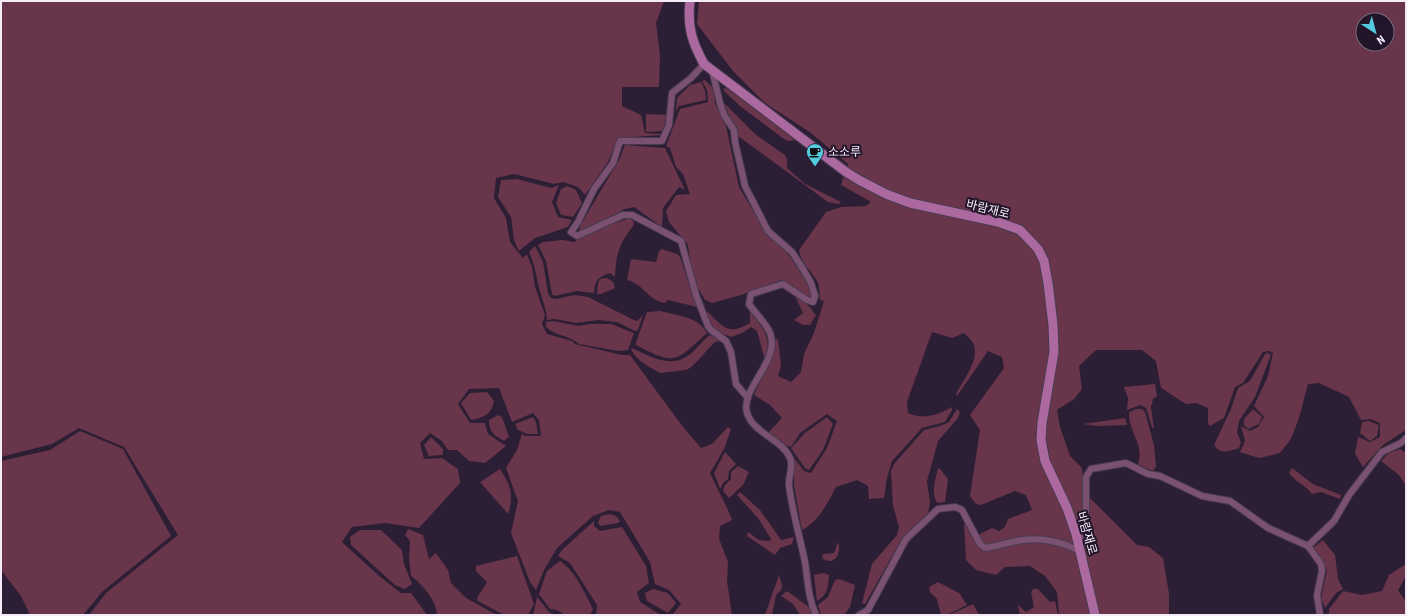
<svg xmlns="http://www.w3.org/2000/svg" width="1407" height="616" viewBox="0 0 1407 616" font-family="'Roboto Condensed','Noto Sans KR',sans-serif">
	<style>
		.green { fill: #68354a; fill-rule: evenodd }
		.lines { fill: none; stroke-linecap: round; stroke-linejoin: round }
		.street-casing { stroke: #483b50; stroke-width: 8 }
		.secondary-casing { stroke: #483b50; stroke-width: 11 }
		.street { stroke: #7b5172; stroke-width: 6 }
		.secondary { stroke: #ac699f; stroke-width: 9 }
		.labels { text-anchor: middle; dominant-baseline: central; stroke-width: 4; stroke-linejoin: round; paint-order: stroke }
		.poi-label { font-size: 12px; fill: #f5ecfa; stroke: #221429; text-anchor: start }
		.street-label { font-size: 12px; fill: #f5ecfa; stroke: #221429 }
	</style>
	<rect width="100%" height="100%" fill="#2c1e34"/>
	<g class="green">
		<path d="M1 1H664L656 23 660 55 659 87H622V106L641 115 645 133 662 134 663 135 618 138 608 162 585 195 578 187 563 182 554 184 514 174 496 178 494 198 506 218 510 242 523 258 527 254 532 267 535 287 545 315 542 324 547 334 572 341 575 344 622 355H630L683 427 701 448 712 444 728 427 731 429 724 449 710 473C717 489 726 503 732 520L720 526 719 539 728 562 727 581 732 615H672L681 604 669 590 655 584 650 562 620 512 609 510 593 516 557 548 544 570 536 590 530 582 511 533 518 501 506 468 517 450 522 434 525 436H541L539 420 533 413 512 422 499 388 469 389 458 404 470 423H485L488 434 506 446 485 463 469 461 457 450H448L442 441 430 433 420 443 424 459 442 458 458 469 460 483 419 528 385 523 352 527 342 542 378 575 401 593H411L427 615H89L106 593 178 535 124 447 79 428 52 444 1 457Z"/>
		<path d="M699 1H1406V430L1383 445 1363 467 1355 454 1358 437 1370 442 1380 437V423L1371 419 1361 420 1349 397 1319 383 1308 384 1299 418 1291 439 1280 453 1259 458 1240 452 1245 441 1241 426 1250 431 1258 427 1264 417 1254 406 1268 376 1273 353 1269 351 1263 352 1243 383 1235 387 1224 418 1210 426 1208 424V408L1196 403 1186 404 1161 388 1156 361 1142 350H1096L1079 366 1082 389 1074 399 1057 410 1060 427 1070 456 1082 468 1084 492 1137 545 1149 547 1163 558 1169 594V615H1059L1057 592 1045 576 1030 566 1005 567 996 575 976 570 966 560 964 523 974 537 992 528 999 531 1005 527 1008 519 1032 510 1026 495 1015 491 981 505 976 504 970 496 980 430 970 415 1004 368 1002 357 988 351 957 396 956 394C963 380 981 359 973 343 971 339 967 336 964 333L952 338 932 332 907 402 908 413C923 420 938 415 952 407V410L945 422 922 428 892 461 887 478 884 498 869 499 868 486 857 480 836 487C827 504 819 521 802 530L794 485V458L804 471 811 473 827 448 837 421 827 414 800 433 791 447 784 445 768 433 782 418 770 405 754 395 772 353 774 340 778 339 781 366 778 376 791 382 801 372 804 354 814 333 824 301 820 300C819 294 820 285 817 281 811 270 801 264 799 250L826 212 841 207 866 206 871 202 841 185 848 164 811 133 765 103 733 71 697 24ZM1363 20H1387V44H1363Z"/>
		<path d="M705 80 714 89 715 103 726 126 739 187 767 234 784 248 807 282 812 293 811 298 805 297 793 286 781 280 741 295 712 303 705 300 696 285 692 274 688 245 669 222 666 211 676 195 690 194 683 174 676 167 670 148 666 146 680 109 708 102 707 90 702 81Z"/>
		<path d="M701 82 705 91 706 100 679 106 676 112 677 98 690 85Z"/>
		<path d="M724 88 730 90 795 140 788 141 784 139 740 106 724 91Z"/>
		<path d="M723 102 755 134 785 155 787 159V168L805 184 841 202 839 204 828 202 738 136Z"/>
		<path d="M646 114 667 115 663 131 646 132Z"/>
		<path d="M625 145 665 148 685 190 679 187 663 208 662 227 634 207 625 209 581 232 579 230 581 224 619 160Z"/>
		<path d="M517 179 551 188 559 185 552 202 558 217 572 220 568 227 535 238 519 251 514 240 511 217 498 197 501 180Z"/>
		<path d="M567 186 576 190 582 203 573 217 561 215 556 203 561 189Z"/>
		<path d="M627 219H631L634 222 633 226C619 244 616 254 615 277L610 273C598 277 595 280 594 293L576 291 555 296 552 294 546 261 538 245 543 242 563 240 574 242 594 230Z"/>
		<path d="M535 246 543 262 548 293 551 298 556 299 575 295 588 297 634 320 637 321 643 315 638 330 635 331 617 322 598 320 576 323 555 319 547 320C547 312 544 306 542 298 537 283 536 267 529 252Z"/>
		<path d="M662 249 677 254 680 257 697 307 668 300 665 303C647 300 643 283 627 280L631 259 656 262 659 251Z"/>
		<path d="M607 278 613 282 615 288 601 294H597L598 283 600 279Z"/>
		<path d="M781 286C797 292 806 302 816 315L810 325H803L794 320 803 313 795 296Z"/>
		<path d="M660 311C676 315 699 317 707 333 675 362 676 366 636 345V342L647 312Z"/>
		<path d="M708 312C723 327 728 336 750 323V312C763 326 773 341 765 360L757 331 751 327 742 333 731 337C717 332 710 328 706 313Z"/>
		<path d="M553 321 579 326 589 324H611L634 333 628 350 618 351 579 344C569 335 555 336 546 327V322Z"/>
		<path d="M710 335 721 341 715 342C708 348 695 366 688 369 679 372 670 371 660 373 650 367 636 361 631 349L632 348C649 356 671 369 689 355 697 349 702 341 710 335Z"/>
		<path d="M1267 353 1271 355 1255 397 1239 421 1237 432 1241 443 1239 448C1229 451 1221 455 1214 445L1231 409 1238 388 1250 381 1265 354Z"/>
		<path d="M1155 384 1157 396 1153 399 1151 407 1154 429 1152 427 1146 408 1140 405 1127 410 1128 398 1124 387Z"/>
		<path d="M487 392 494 401C492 414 483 418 471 420L461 403 470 393Z"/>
		<path d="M957 409 960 412 958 418 938 441 927 481 930 503 928 513 903 537 865 604 862 603 872 564 897 535 899 527 893 506 891 471 894 464 924 430 940 426 949 422Z"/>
		<path d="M1136 409H1142L1145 412 1154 445 1156 467 1153 471 1138 465C1145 444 1128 432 1129 412Z"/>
		<path d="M1253 409 1262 417 1259 424 1248 429 1244 425V419Z"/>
		<path d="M498 415 502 417 509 437 504 441C494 435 489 432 489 420Z"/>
		<path d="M533 417 536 422 538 434H527L518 430 515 424Z"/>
		<path d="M827 417 833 424 823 450 809 470 805 468 791 448 805 433Z"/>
		<path d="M1125 418 1127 425 1097 426 1083 424Z"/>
		<path d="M1369 421 1379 425 1377 436 1370 441 1360 433 1362 422Z"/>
		<path d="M80 431 123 449 171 536 102 592 83 615H30L21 596 1 570V461L50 450Z"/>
		<path d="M431 437 443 449V455L429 456 424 445Z"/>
		<path d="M1400 449 1406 453V486L1399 475 1381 461 1389 453Z"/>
		<path d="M725 452 736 464 729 471 728 479 723 483 720 489 714 473Z"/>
		<path d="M738 466 749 472 743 485 729 498 723 491 725 485 731 479V472Z"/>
		<path d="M938 468 940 469 948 479 945 502 938 503C930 495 936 478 938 468Z"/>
		<path d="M1292 468 1313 484 1341 495 1340 499 1321 492 1312 494C1306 485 1295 482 1289 473Z"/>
		<path d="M500 469C511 486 514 495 508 514L480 482Z"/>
		<path d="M740 492 760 510 781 540 794 537 792 544 780 548 775 555 747 536 748 532 759 540 770 541 771 539 758 518 737 495Z"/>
		<path d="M610 514 616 516 620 521 618 523 600 526 598 523 601 516Z"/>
		<path d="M594 521V526L600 531 622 527 646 566 649 583 637 592 640 602 661 615H596L597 605 570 563 558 556 562 550Z"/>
		<path d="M408 529 423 535 429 559 436 553 448 570 451 583 466 598 497 615H437C437 601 422 584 411 576L409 559 410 541 405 535Z"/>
		<path d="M360 530H381L402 550 404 564 412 584 405 589 395 585 351 545 350 537Z"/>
		<path d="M1323 540 1335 555 1338 579 1343 589 1336 593 1325 608 1321 598 1327 570 1314 550V547Z"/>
		<path d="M838 542C842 554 834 567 822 558L823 554 834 553Z"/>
		<path d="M517 556 534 604 528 615H504L478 601 477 598 487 582 476 571V566Z"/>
		<path d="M560 561C575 571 585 593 593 609L590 615H565L557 610 550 609 539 594 547 571Z"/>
		<path d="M1406 564V576L1398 590 1406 602V615H1329V609L1343 591 1362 595 1382 591 1389 575Z"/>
		<path d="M824 573 829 575C828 586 828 595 817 601L814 575Z"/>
		<path d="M779 575C782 585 785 588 776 595L772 615H765Z"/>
		<path d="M839 579 855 585 850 607 844 615H821L818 605 828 597 835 580Z"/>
		<path d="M938 582 959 593 967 605 947 615H941L937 599 930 592 929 587Z"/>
		<path d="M653 589 668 593 676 603 668 613 647 601 645 593Z"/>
		<path d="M1033 589H1038L1050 602 1055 601 1058 615H1020L1018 605 1026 612 1034 607 1031 592Z"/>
		<path d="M787 591 809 607 813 615H800L793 604 781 596Z"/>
		<path d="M537 597 550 613 559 615H533Z"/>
		<path d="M973 604 979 615H949Z"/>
	</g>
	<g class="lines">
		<g class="street-casing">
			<g id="street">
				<path d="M704 64 691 78 672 93 669 125 662 141H620L613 163 594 189 578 222 571 232 577 236 623 215H632L681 241 696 295 708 326 711 330 726 341 731 352 736 384 748 398"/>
				<path d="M712 70 720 103 724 115 734 130 735 142 745 186 768 231 792 252 803 269 811 283 815 296 813 302 807 300 783 284 751 294 749 304C755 313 766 323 770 333 781 361 740 388 747 413 754 434 782 439 790 458 794 467 788 476 789 485 792 511 800 537 805 562 808 581 808 598 816 615"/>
				<path d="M1078 541 1086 526V477L1091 469 1126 463 1148 474 1160 476 1202 496 1230 501 1268 528 1308 546 1334 521 1349 495 1382 452 1401 443 1406 438"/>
				<path d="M1308 546 1321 564 1322 571 1317 595 1320 615"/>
				<path d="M859 615 868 610 906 539 938 509 955 507 962 510 980 544 985 548C994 547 1002 544 1012 542 1035 536 1060 540 1081 552"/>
			</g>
		</g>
		<g class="secondary-casing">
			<path id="secondary" d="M690 1C687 27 692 42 704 64L846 172 859 180 886 194 910 203 998 222 1020 230 1038 249 1044 261 1048 283 1053 325 1054 352 1042 423 1041 440 1045 461 1067 508 1076 534 1095 615"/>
		</g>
		<use href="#street" class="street"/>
		<use href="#secondary" class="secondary"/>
	</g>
	<defs>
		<g id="cafe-pin" transform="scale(0.9)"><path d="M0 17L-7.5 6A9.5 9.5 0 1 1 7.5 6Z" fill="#54cade" stroke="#221429"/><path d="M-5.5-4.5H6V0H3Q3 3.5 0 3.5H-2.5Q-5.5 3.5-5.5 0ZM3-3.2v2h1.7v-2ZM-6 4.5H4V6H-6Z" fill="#111"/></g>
	</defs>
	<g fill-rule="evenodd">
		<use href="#cafe-pin" x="815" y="152"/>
	</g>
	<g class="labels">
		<g class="poi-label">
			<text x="828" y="152">소소루</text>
		</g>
		<g class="street-label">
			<text transform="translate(988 209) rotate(14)">바람재로</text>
			<text transform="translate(1087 533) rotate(74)">바람재로</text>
		</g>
	</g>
	<rect width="1407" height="616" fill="none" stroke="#f5ecfa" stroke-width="4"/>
	<g transform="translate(1375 32) rotate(144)"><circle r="19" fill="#221429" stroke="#766a7d"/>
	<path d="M0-3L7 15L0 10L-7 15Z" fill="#54cade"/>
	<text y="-6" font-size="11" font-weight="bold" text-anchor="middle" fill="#f5ecfa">N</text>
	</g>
</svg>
